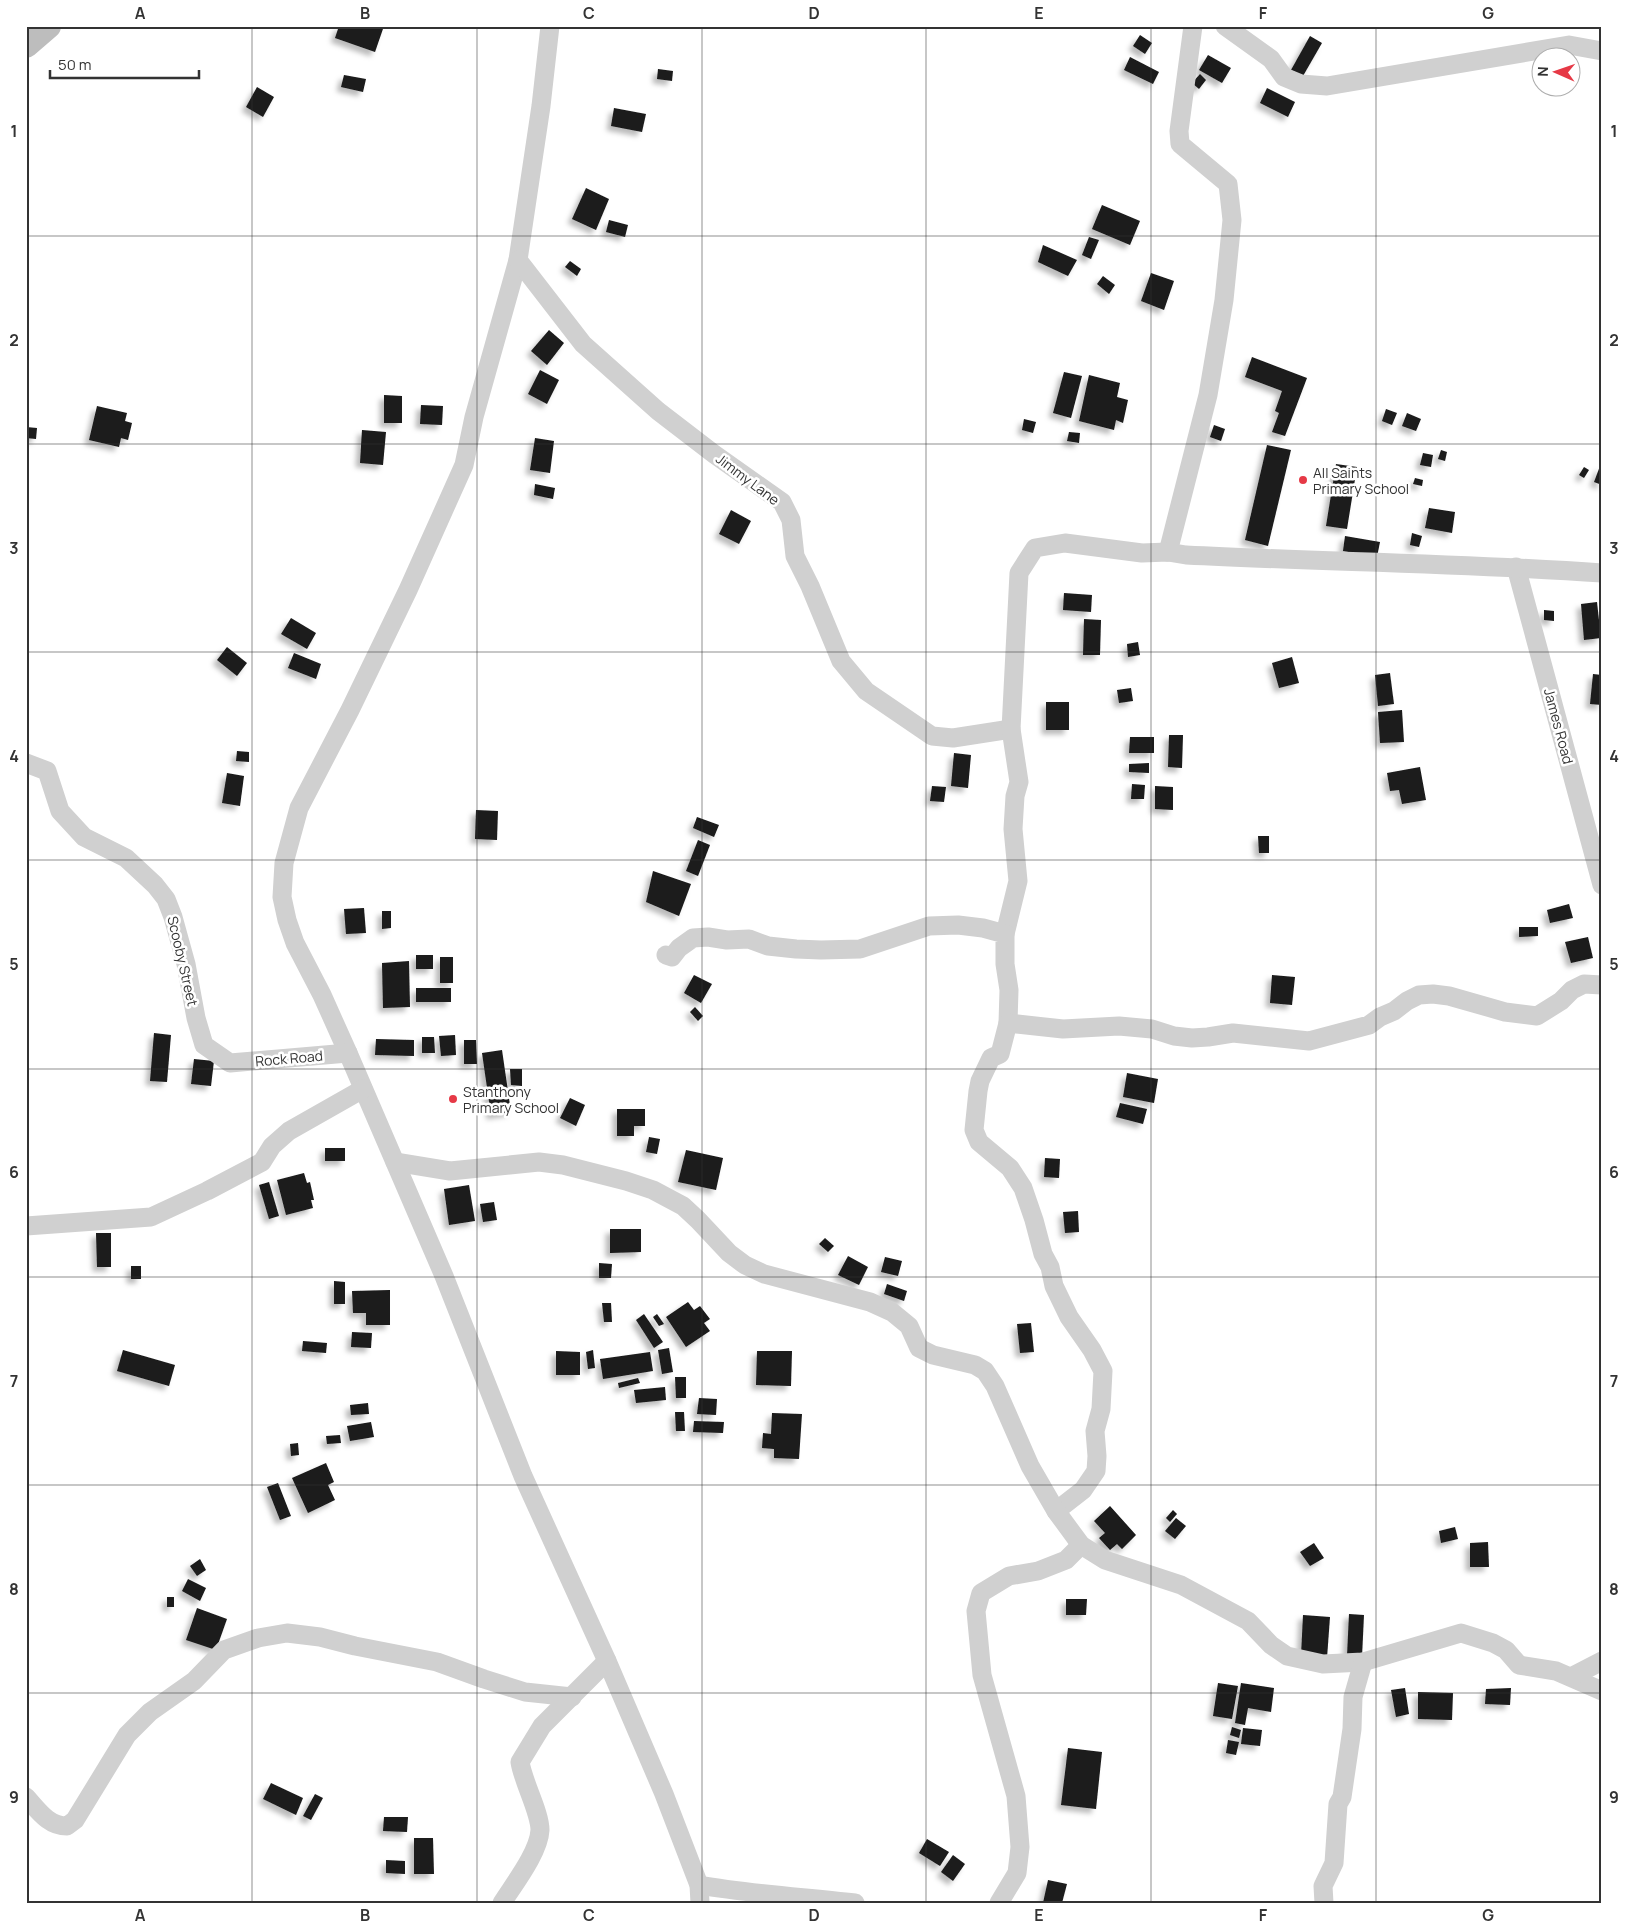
<svg xmlns="http://www.w3.org/2000/svg" width="1628" height="1929" viewBox="0 0 1628 1929" font-family="Manrope,sans-serif">
	<style>
		.building { fill: #1a1a1a; filter: url(#shadow) }
		.lines { fill: none; stroke-linecap: round; stroke-linejoin: round }
		.street { stroke: #d0d0d0; stroke-width: 19 }
		.secondary { stroke: #bdbdbd; stroke-width: 26 }
		.grid { fill: none; stroke: #333; stroke-width: 1; stroke-opacity: 0.55 }
		.poi-dot { fill: #e63946; stroke: #fff; stroke-width: 2 }
		.labels { text-anchor: middle; dominant-baseline: central; stroke-width: 5; stroke-linejoin: round; paint-order: stroke }
		.poi-label { font-size: 14px; fill: #333; stroke: #fff; text-anchor: start }
		.street-label { font-size: 14px; fill: #333; stroke: #fff }
		.neatline { fill: none; stroke: #333; stroke-width: 2 }
		.grid-label { font-size: 16px; text-anchor: middle; font-weight: bold; fill: #333 }
	</style>
	<defs>
		<filter id="shadow"><feDropShadow dx="-4.5" dy="4.5" stdDeviation="2.5" flood-color="#0004"/></filter>
	</defs>
	<rect width="100%" height="100%" fill="#fff"/>
	<g class="building">
		<path d="M339 26H384L375 52 335 38Z"/>
		<path d="M1140 35 1152 43 1145 54 1133 46Z"/>
		<path d="M1310 36 1322 43 1303 76 1291 70Z"/>
		<path d="M1208 55 1231 68 1222 83 1199 70Z"/>
		<path d="M1130 57 1159 72 1153 84 1124 70Z"/>
		<path d="M658 69 673 71 672 81 657 79Z"/>
		<path d="M1200 74 1206 80 1199 89 1192 83Z"/>
		<path d="M344 75 366 79 363 92 341 87Z"/>
		<path d="M257 87 274 97 263 117 246 107Z"/>
		<path d="M1267 88 1295 102 1288 117 1260 103Z"/>
		<path d="M614 108 646 114 642 132 611 126Z"/>
		<path d="M586 188 609 199 596 230 572 219Z"/>
		<path d="M1102 205 1140 221 1130 245 1092 229Z"/>
		<path d="M609 220 628 225 625 237 606 232Z"/>
		<path d="M1089 237 1099 240 1091 259 1082 255Z"/>
		<path d="M1043 245 1077 260 1068 276 1038 262Z"/>
		<path d="M570 261 581 269 577 276 565 267Z"/>
		<path d="M1151 273 1174 281 1164 310 1141 301Z"/>
		<path d="M1103 276 1115 285 1109 294 1097 284Z"/>
		<path d="M549 330 564 343 547 365 531 351Z"/>
		<path d="M1252 357 1307 378 1285 436 1272 432 1279 413 1275 411 1282 391 1245 377Z"/>
		<path d="M540 370 559 380 547 404 528 394Z"/>
		<path d="M1064 372 1082 376 1071 418 1053 413Z"/>
		<path d="M1089 375 1120 383 1117 397 1128 400 1123 423 1116 420 1114 430 1079 421Z"/>
		<path d="M384 395 402 396V423H384Z"/>
		<path d="M421 405 443 406 442 425 420 424Z"/>
		<path d="M97 406 127 413 125 421 132 423 128 440 121 438 119 447 89 440Z"/>
		<path d="M1386 409 1397 413 1392 425 1382 421Z"/>
		<path d="M1407 413 1421 419 1416 431 1402 426Z"/>
		<path d="M1024 419 1036 422 1033 433 1022 430Z"/>
		<path d="M1214 425 1225 429 1221 441 1210 437Z"/>
		<path d="M26 427 37 428 36 439 26 438Z"/>
		<path d="M362 430 386 432 383 465 360 463Z"/>
		<path d="M1069 432 1080 433 1079 443 1067 441Z"/>
		<path d="M535 438 554 441 550 473 530 470Z"/>
		<path d="M1267 445 1291 450 1268 546 1245 540Z"/>
		<path d="M1441 450 1447 452 1445 461 1438 459Z"/>
		<path d="M1423 453 1433 455 1431 467 1420 465Z"/>
		<path d="M1336 464 1357 467 1347 529 1326 526Z"/>
		<path d="M1600 466 1602 467V485L1594 482Z"/>
		<path d="M1584 467 1589 470 1584 478 1579 475Z"/>
		<path d="M1415 478 1423 480 1422 486 1413 484Z"/>
		<path d="M535 484 555 488 553 499 534 495Z"/>
		<path d="M1429 508 1455 512 1452 533 1425 528Z"/>
		<path d="M731 510 751 521 739 544 719 534Z"/>
		<path d="M1412 533 1422 536 1419 547 1410 545Z"/>
		<path d="M1345 536 1380 542 1377 557 1343 551Z"/>
		<path d="M1064 593 1092 595 1091 612 1063 610Z"/>
		<path d="M1597 602 1601 638 1584 640 1581 604Z"/>
		<path d="M1544 610 1554 611V621L1544 620Z"/>
		<path d="M291 618 316 633 307 649 281 634Z"/>
		<path d="M1084 619 1101 620 1100 655H1083Z"/>
		<path d="M1138 642 1140 655 1128 657 1127 644Z"/>
		<path d="M227 647 247 663 237 676 217 660Z"/>
		<path d="M294 653 321 664 316 679 288 668Z"/>
		<path d="M1292 657 1299 683 1279 688 1272 663Z"/>
		<path d="M1390 673 1394 704 1378 706 1375 675Z"/>
		<path d="M1593 674 1602 675V705L1590 704Z"/>
		<path d="M1131 688 1133 701 1119 703 1117 690Z"/>
		<rect x="1046" y="702" width="23" height="28"/>
		<path d="M1402 710 1404 742 1380 743 1378 712Z"/>
		<path d="M1169 735H1183L1182 768 1168 767Z"/>
		<path d="M1130 737H1154V753H1129Z"/>
		<path d="M237 751 249 752V762L236 761Z"/>
		<path d="M954 753 971 755 968 788 951 786Z"/>
		<path d="M1149 763V773L1129 772V764Z"/>
		<path d="M1420 767 1426 800 1402 804 1399 790 1390 791 1387 773Z"/>
		<path d="M227 773 244 776 240 806 222 803Z"/>
		<path d="M1132 784 1145 785 1144 799H1131Z"/>
		<path d="M932 786 946 787 944 802 930 801Z"/>
		<path d="M1155 786 1173 787V810L1155 809Z"/>
		<path d="M476 810 498 811 497 840 475 839Z"/>
		<path d="M697 817 719 825 714 837 693 828Z"/>
		<path d="M1258 836H1269V853H1259Z"/>
		<path d="M698 840 710 845 698 876 686 871Z"/>
		<path d="M653 871 691 884 679 916 646 902Z"/>
		<path d="M1569 904 1573 918 1550 923 1547 910Z"/>
		<path d="M364 908 366 933 346 934 344 909Z"/>
		<path d="M382 911H391V928L382 929Z"/>
		<path d="M1519 927H1538V936L1519 937Z"/>
		<path d="M1588 937 1593 958 1571 963 1565 942Z"/>
		<rect x="416" y="955" width="17" height="14"/>
		<rect x="440" y="957" width="13" height="26"/>
		<path d="M409 961 410 1007 383 1008 382 963Z"/>
		<path d="M694 975 712 984 701 1003 684 993Z"/>
		<path d="M1272 975 1295 977 1292 1005 1270 1003Z"/>
		<rect x="416" y="988" width="35" height="14"/>
		<path d="M695 1007 703 1016 698 1021 690 1012Z"/>
		<path d="M154 1033 171 1035 167 1082 150 1081Z"/>
		<path d="M455 1035 456 1055 441 1056 439 1036Z"/>
		<path d="M422 1037H434L435 1053H422Z"/>
		<path d="M376 1039 414 1040V1056L375 1055Z"/>
		<path d="M464 1040H476L477 1064H464Z"/>
		<path d="M502 1050 511 1112 491 1115 482 1053Z"/>
		<path d="M194 1059 214 1061 211 1086 191 1084Z"/>
		<path d="M510 1069H522V1086L511 1085Z"/>
		<path d="M1127 1073 1158 1079 1154 1103 1123 1097Z"/>
		<path d="M570 1098 585 1105 576 1126 560 1118Z"/>
		<path d="M1120 1103 1147 1109 1143 1124 1116 1117Z"/>
		<path d="M617 1109H645V1126H634V1136H617Z"/>
		<path d="M649 1137 660 1139 657 1154 646 1152Z"/>
		<rect x="325" y="1148" width="20" height="13"/>
		<path d="M686 1150 723 1158 716 1190 678 1182Z"/>
		<path d="M1045 1158 1060 1159 1059 1178 1044 1177Z"/>
		<path d="M304 1173 307 1183 310 1182 314 1200H311L313 1208 286 1215 277 1180Z"/>
		<path d="M269 1182 279 1216 269 1219 259 1185Z"/>
		<path d="M469 1185 475 1221 449 1225 444 1189Z"/>
		<path d="M494 1202 497 1220 483 1222 480 1204Z"/>
		<path d="M1078 1211 1079 1232 1065 1233 1063 1212Z"/>
		<path d="M610 1229H641V1252L610 1253Z"/>
		<path d="M96 1233H111V1267H97Z"/>
		<path d="M825 1238 834 1246 828 1252 819 1244Z"/>
		<path d="M848 1256 868 1267 859 1285 838 1275Z"/>
		<path d="M885 1257 902 1261 898 1276 881 1272Z"/>
		<path d="M599 1263 612 1264 611 1278H599Z"/>
		<rect x="131" y="1266" width="10" height="13"/>
		<path d="M334 1281 345 1282V1304H334Z"/>
		<path d="M887 1284 907 1291 904 1301 884 1294Z"/>
		<path d="M390 1290V1325H366V1313H353L352 1291Z"/>
		<path d="M688 1302 694 1310 700 1306 710 1319 704 1323 710 1331 686 1347 666 1317Z"/>
		<path d="M602 1303H611L612 1322H604Z"/>
		<path d="M644 1314 663 1342 654 1348 636 1320Z"/>
		<path d="M657 1314 664 1324 659 1326 653 1317Z"/>
		<path d="M1031 1323 1034 1352 1020 1353 1017 1324Z"/>
		<path d="M352 1332 372 1333 371 1348 351 1347Z"/>
		<path d="M303 1341 327 1343 326 1353 302 1351Z"/>
		<path d="M669 1348 673 1372 662 1374 658 1350Z"/>
		<path d="M123 1350 175 1365 169 1386 117 1371Z"/>
		<path d="M593 1350 595 1368 588 1369 586 1352Z"/>
		<path d="M556 1351 580 1352V1375H556Z"/>
		<path d="M757 1351H792L791 1386 756 1385Z"/>
		<path d="M650 1352 653 1371 603 1379 600 1359Z"/>
		<path d="M675 1377H686V1398H676Z"/>
		<path d="M638 1378 640 1383 619 1388 618 1383Z"/>
		<path d="M665 1387 666 1400 636 1403 634 1390Z"/>
		<path d="M699 1398 717 1399 716 1415 697 1414Z"/>
		<path d="M368 1403 369 1414 351 1415 350 1405Z"/>
		<path d="M675 1412H684L685 1431H676Z"/>
		<path d="M772 1413 802 1414 799 1459 774 1458V1449L762 1448 763 1433 771 1434Z"/>
		<path d="M694 1421 724 1422 723 1433 693 1432Z"/>
		<path d="M371 1422 374 1437 350 1441 347 1426Z"/>
		<path d="M340 1435 341 1443 327 1444 326 1436Z"/>
		<path d="M298 1443 299 1455 291 1456 290 1444Z"/>
		<path d="M326 1463 334 1482 328 1485 335 1500 308 1513 292 1478Z"/>
		<path d="M278 1483 291 1516 280 1520 267 1487Z"/>
		<path d="M1110 1506 1136 1535 1122 1549 1117 1544 1110 1550 1099 1538 1105 1533 1094 1521Z"/>
		<path d="M1173 1510 1177 1514 1170 1522 1166 1518Z"/>
		<path d="M1176 1518 1186 1526 1175 1539 1165 1531Z"/>
		<path d="M1455 1527 1458 1539 1441 1543 1439 1531Z"/>
		<path d="M1488 1542 1489 1567H1470V1543Z"/>
		<path d="M1314 1543 1324 1558 1310 1566 1300 1552Z"/>
		<path d="M200 1559 206 1570 197 1576 190 1566Z"/>
		<path d="M188 1579 206 1588 200 1601 182 1591Z"/>
		<rect x="167" y="1597" width="7" height="10"/>
		<path d="M1066 1599H1087L1086 1615H1066Z"/>
		<path d="M197 1608 227 1619 216 1650 186 1640Z"/>
		<path d="M1349 1614 1364 1615 1362 1657 1347 1656Z"/>
		<path d="M1303 1615 1330 1617 1327 1658 1301 1656Z"/>
		<path d="M1218 1683 1238 1686 1232 1719 1213 1716Z"/>
		<path d="M1241 1683 1274 1688 1271 1712 1248 1708 1245 1725 1235 1723Z"/>
		<path d="M1405 1688 1409 1714 1396 1717 1391 1690Z"/>
		<path d="M1511 1688 1510 1705 1485 1704 1486 1689Z"/>
		<path d="M1418 1692 1453 1693 1452 1720 1418 1719Z"/>
		<path d="M1232 1727 1241 1730 1239 1738 1230 1735Z"/>
		<path d="M1243 1728 1262 1730 1260 1746 1241 1744Z"/>
		<path d="M1228 1740 1239 1742 1236 1755 1226 1753Z"/>
		<path d="M1068 1748 1102 1752 1096 1809 1061 1805Z"/>
		<path d="M271 1783 303 1798 296 1815 263 1799Z"/>
		<path d="M315 1794 323 1798 311 1820 303 1816Z"/>
		<path d="M384 1817H408L407 1832 383 1831Z"/>
		<path d="M414 1838H433L434 1874H414Z"/>
		<path d="M927 1839 949 1852 940 1866 919 1853Z"/>
		<path d="M953 1855 965 1864 953 1881 941 1872Z"/>
		<path d="M386 1860 405 1861V1874L386 1873Z"/>
		<path d="M1048 1880 1067 1884 1062 1903H1043Z"/>
	</g>
	<g class="lines">
		<g class="street">
			<path d="M550 26 541 106 518 260 474 417 464 465 408 590 350 710 299 808 284 863 282 897 287 920 295 943 322 995 348 1053 444 1276 523 1476 607 1661 664 1794 699 1885 700 1903"/>
			<path d="M1225 26 1271 59 1284 77 1301 84 1327 86 1569 45 1602 51"/>
			<path d="M518 260 583 344 658 411 714 454 782 502 791 520 795 556 810 586 841 661 866 691 932 736 953 738 1011 729"/>
			<path d="M1168 552 1208 395 1224 300 1232 220 1228 184 1180 144 1179 131 1193 26"/>
			<path d="M1516 567 1602 885"/>
			<path d="M26 763 47 771 60 811 84 837 126 858 155 885 166 899 173 917 186 964 196 1018 204 1045 230 1063 348 1053"/>
			<path d="M1005 934 1018 881 1013 829 1015 796 1019 782 1011 729 1019 573 1035 548 1065 543 1142 553 1168 552 1186 555C1325 562 1463 563 1602 573"/>
			<path d="M666 955 672 957 679 948 693 938 708 937 727 940 749 939 768 946 796 949 821 950 860 949 929 926 958 925 983 928 1005 934V964L1009 990 1008 1023 1063 1029 1119 1026 1152 1029 1174 1036 1192 1038 1208 1037 1233 1033 1309 1041 1369 1025 1380 1017 1394 1011 1407 1001 1419 995 1433 994 1449 996 1505 1012 1537 1016 1561 1001 1572 990 1584 984 1602 985"/>
			<path d="M1008 1023 1000 1054 991 1058 980 1081 978 1091 974 1130 979 1142 1010 1168 1023 1188 1034 1220 1043 1254 1050 1267 1054 1286 1069 1317 1092 1350 1103 1371 1101 1409 1095 1431 1097 1456 1096 1471 1083 1490 1056 1511"/>
			<path d="M395 1162 450 1171 539 1162 563 1165 626 1181 653 1190 683 1206 698 1220 729 1253 745 1265 764 1274 870 1302 892 1312 909 1326 919 1348 933 1355 975 1365 985 1371 995 1386 1030 1466 1056 1511 1081 1545 1105 1560 1181 1585 1248 1621 1271 1645 1287 1656 1323 1664 1363 1662 1461 1633 1493 1643 1506 1650 1519 1665 1556 1671 1602 1691"/>
			<path d="M26 1226 151 1217 207 1191 262 1162 272 1146 289 1131 363 1089"/>
			<path d="M1571 1677 1602 1661"/>
			<path d="M26 1797C38 1810 48 1826 67 1826L75 1820 127 1735 150 1712 194 1681 224 1650 258 1638 287 1633 320 1637 355 1646 437 1662 484 1679 525 1692 572 1697"/>
			<path d="M699 1885C750 1894 803 1897 855 1903"/>
			<path d="M502 1903C514 1884 539 1852 540 1830 540 1812 523 1782 520 1762L542 1726 607 1661"/>
			<path d="M999 1903 1017 1873 1020 1847 1016 1796 982 1675 976 1611 981 1593 1009 1576 1038 1571 1066 1560 1081 1545"/>
			<path d="M1324 1903 1323 1886 1334 1863 1338 1804 1342 1797 1352 1729 1353 1697 1363 1662"/>
		</g>
		<path class="secondary" d="M26 45 48 26"/>
	</g>
	<path class="grid" d="M252 26V1903M477 26V1903M702 26V1903M926 26V1903M1151 26V1903M1376 26V1903M26 236H1602M26 444H1602M26 652H1602M26 860H1602M26 1069H1602M26 1277H1602M26 1485H1602M26 1693H1602"/>
	<g class="poi-dot">
		<circle cx="1303" cy="480" r="5"/>
		<circle cx="453" cy="1099" r="5"/>
	</g>
	<g class="labels">
		<g class="poi-label">
			<text x="1313" y="472">All Saints<tspan x="1313" dy="16">Primary School</tspan></text>
			<text x="463" y="1091">Stanthony<tspan x="463" dy="16">Primary School</tspan></text>
		</g>
		<g class="street-label">
			<text transform="translate(748 479) rotate(37)">Jimmy Lane</text>
			<text transform="translate(1559 726) rotate(75)">James Road</text>
			<text transform="translate(183 961) rotate(77)">Scooby Street</text>
			<text transform="translate(289 1058) rotate(-5)">Rock Road</text>
		</g>
	</g>
	<rect width="1628" height="1929" fill="none" stroke="#ffffff" stroke-width="55"/>
	<g transform="translate(1556 72) rotate(272)"><circle r="24" fill="#ffffff" stroke="#adadad"/>
	<path d="M0-4L9 19L0 12L-9 19Z" fill="#e63946"/>
	<text y="-8" font-size="14" font-weight="bold" text-anchor="middle" fill="#333333">N</text>
	</g>
	<path d="M50 70v8h149v-8" fill="none" stroke="#333333" stroke-width="2.5"/>
	<text x="58" y="70" font-size="15" fill="#333333" stroke="#ffffff" stroke-width="4" paint-order="stroke">50 m</text>
	<rect x="28" y="28" width="1572" height="1874" class="neatline"/>
	<g class="grid-label">
		<text x="140" y="19">A</text>
		<text x="365" y="19">B</text>
		<text x="589" y="19">C</text>
		<text x="814" y="19">D</text>
		<text x="1039" y="19">E</text>
		<text x="1263" y="19">F</text>
		<text x="1488" y="19">G</text>
		<text x="14" y="137">1</text>
		<text x="1614" y="137">1</text>
		<text x="14" y="346">2</text>
		<text x="1614" y="346">2</text>
		<text x="14" y="554">3</text>
		<text x="1614" y="554">3</text>
		<text x="14" y="762">4</text>
		<text x="1614" y="762">4</text>
		<text x="14" y="970">5</text>
		<text x="1614" y="970">5</text>
		<text x="14" y="1178">6</text>
		<text x="1614" y="1178">6</text>
		<text x="14" y="1387">7</text>
		<text x="1614" y="1387">7</text>
		<text x="14" y="1595">8</text>
		<text x="1614" y="1595">8</text>
		<text x="14" y="1803">9</text>
		<text x="1614" y="1803">9</text>
		<text x="140" y="1921">A</text>
		<text x="365" y="1921">B</text>
		<text x="589" y="1921">C</text>
		<text x="814" y="1921">D</text>
		<text x="1039" y="1921">E</text>
		<text x="1263" y="1921">F</text>
		<text x="1488" y="1921">G</text>
	</g>
</svg>
